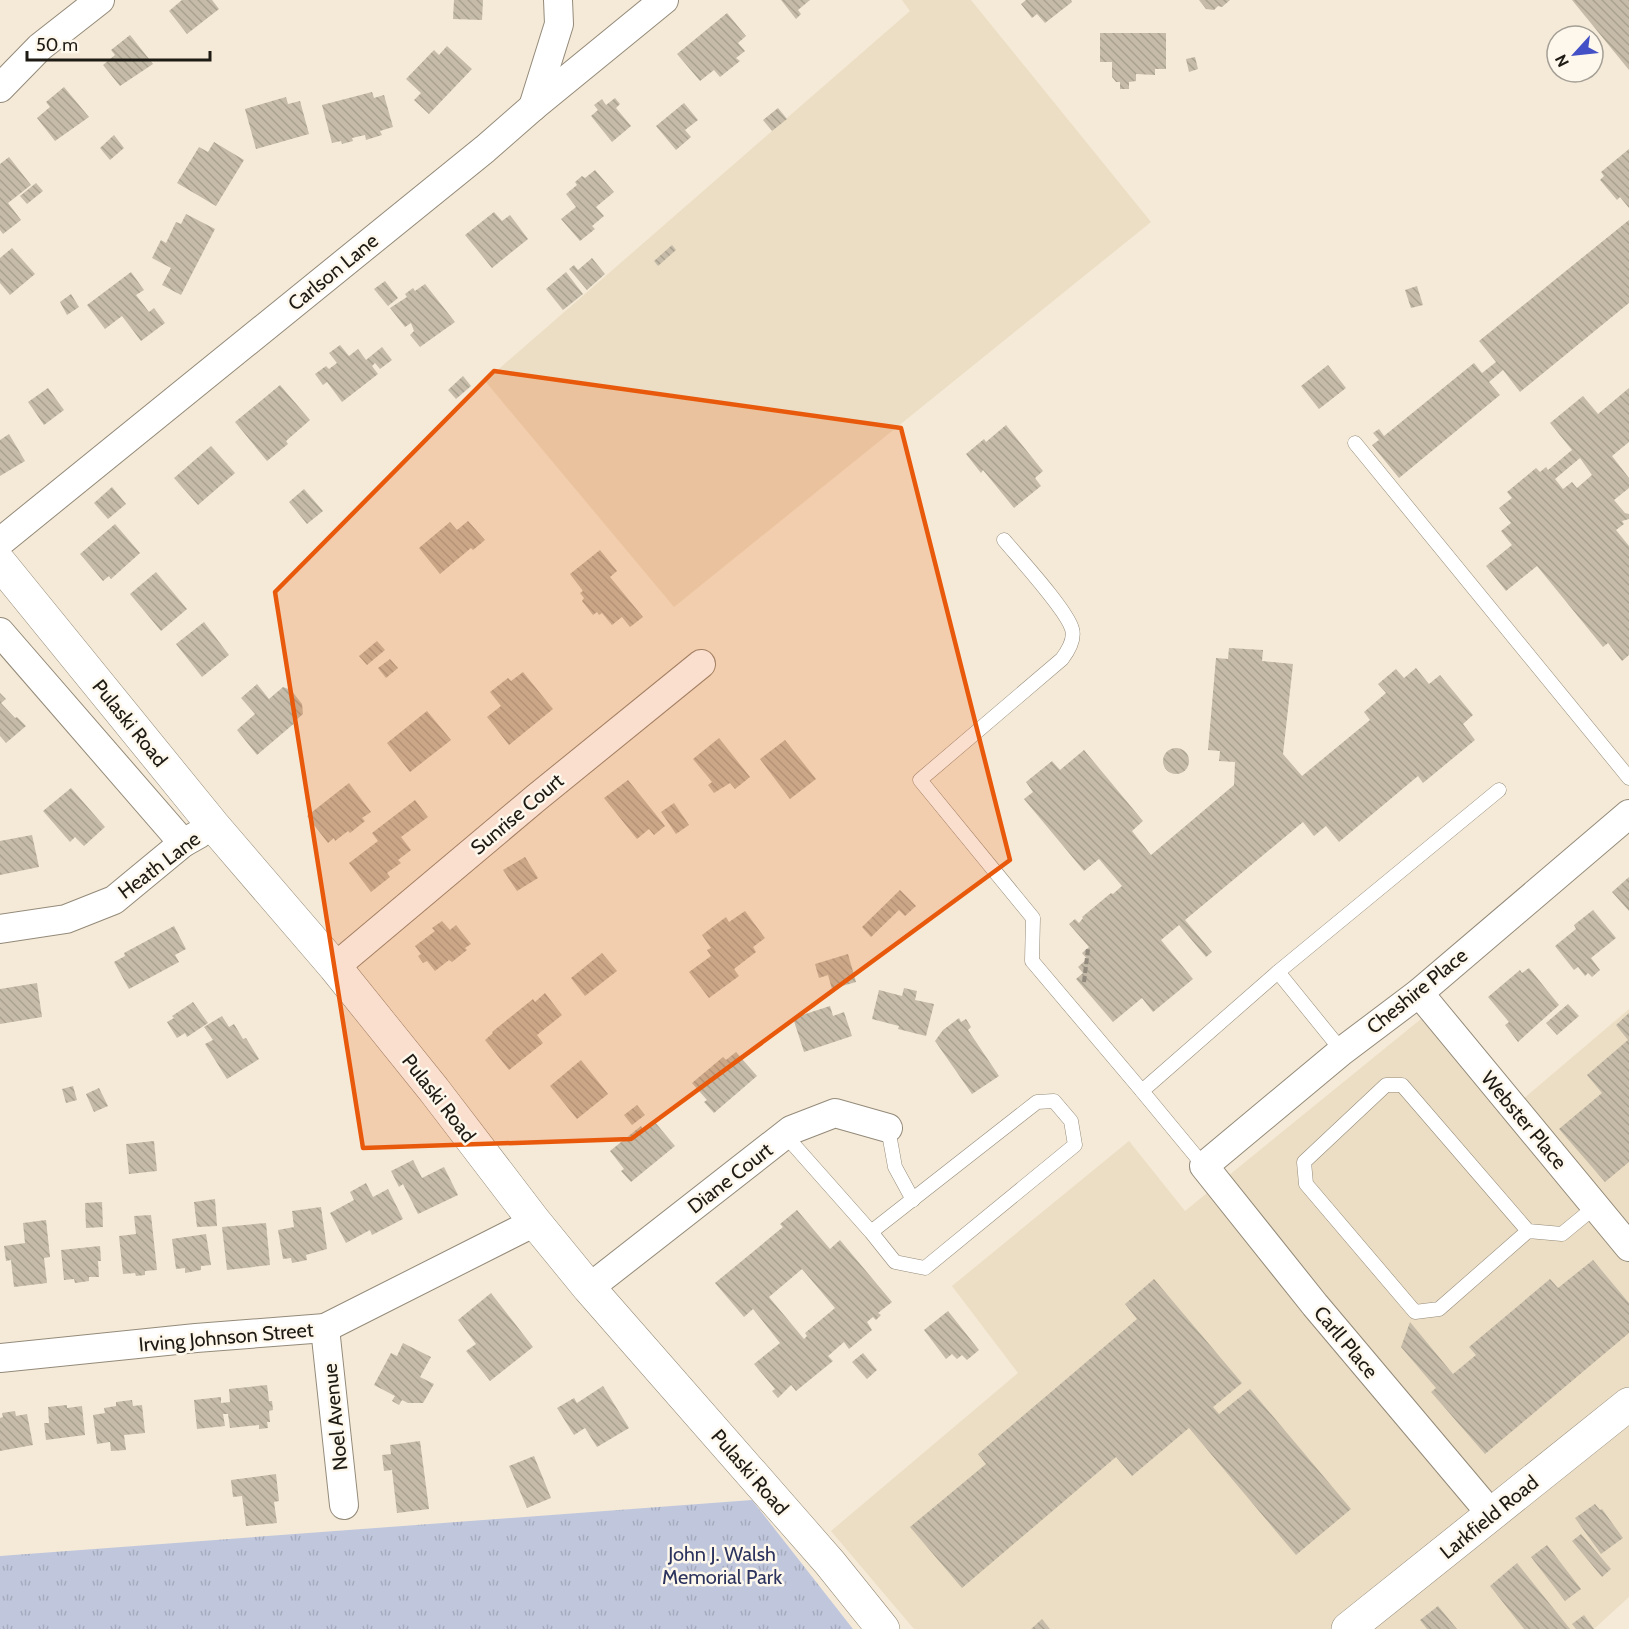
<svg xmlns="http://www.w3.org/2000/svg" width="1629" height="1629" viewBox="0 0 1629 1629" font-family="Cabin,sans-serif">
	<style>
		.built { fill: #ecdec4 }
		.park { fill: url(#park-tufts) }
		.building { fill: url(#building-back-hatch); fill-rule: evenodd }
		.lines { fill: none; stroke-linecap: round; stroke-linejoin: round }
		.lane-casing { stroke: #948a79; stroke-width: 15 }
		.street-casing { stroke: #948a79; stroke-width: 30 }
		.secondary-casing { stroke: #948a79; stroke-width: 34 }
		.path { stroke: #928a7d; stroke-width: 4; stroke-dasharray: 6 3; stroke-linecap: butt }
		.lane { stroke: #fff; stroke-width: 14 }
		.street { stroke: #fff; stroke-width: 28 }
		.secondary { stroke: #fff; stroke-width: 33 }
		.marked { fill: #e8590c; fill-opacity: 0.2; stroke: #e8590c; stroke-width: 4.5; stroke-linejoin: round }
		.labels { text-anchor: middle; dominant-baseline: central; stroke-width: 5; stroke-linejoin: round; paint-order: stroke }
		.street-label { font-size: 20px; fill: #1e1a14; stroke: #fef8ec }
		.park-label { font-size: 20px; fill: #2b335e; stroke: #fef8ec }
	</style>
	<defs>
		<pattern id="park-tufts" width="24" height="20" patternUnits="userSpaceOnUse" patternTransform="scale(1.5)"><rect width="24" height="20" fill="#c0c7dd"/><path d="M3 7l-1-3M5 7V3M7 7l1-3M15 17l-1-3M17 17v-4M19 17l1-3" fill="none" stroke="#a5aabd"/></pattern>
		<pattern id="building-back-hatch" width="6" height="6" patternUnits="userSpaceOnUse" patternTransform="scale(1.5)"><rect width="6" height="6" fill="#c5bba8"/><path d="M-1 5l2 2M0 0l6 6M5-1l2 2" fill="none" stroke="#a9a090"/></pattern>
	</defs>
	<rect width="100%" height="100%" fill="#f5ead7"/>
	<g class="built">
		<path d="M902 0H971L1151 222 674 607 485 381 910 11Z"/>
		<path d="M1629 1009V1597L1594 1629H914L831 1531 1018 1373 952 1286 1129 1141 1185 1211 1421 1019 1502 1117Z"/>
	</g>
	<path class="park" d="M752 1500 853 1629H0V1556Z"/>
	<g class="building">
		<path d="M182 0H212L219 9 187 34 169 11Z"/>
		<path d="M454 0H483L482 20 453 19Z"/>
		<path d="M781 0H810L798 10 801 14 796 19Z"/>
		<path d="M1026 0H1071L1072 2 1045 23 1037 14 1032 18 1021 4Z"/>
		<path d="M1199 0H1230L1222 7 1218 6 1214 10 1206 9Z"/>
		<path d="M1572 0H1629V70Z"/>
		<path d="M727 13 746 36 738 43 745 51 736 58 740 61 720 77 714 70 700 81 677 54Z"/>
		<path d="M1100 33H1166V69H1155V75L1136 74V81L1129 82V89H1120V82H1116L1112 77V62H1100Z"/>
		<path d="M130 35 153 64 120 86 103 65 115 55 111 50Z"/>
		<path d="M447 46 472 69 429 114 414 100 421 93 406 79 434 50 439 55Z"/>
		<path d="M1195 57 1198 69 1189 72 1186 59Z"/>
		<path d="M64 87 89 117 55 141 37 118 50 107 46 102Z"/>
		<path d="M372 92 374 98 384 95 393 127 380 131 382 135 366 140 365 135 352 138 353 141 342 144 341 141 332 143 322 105Z"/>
		<path d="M286 97 288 104 300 101 309 134 256 149 245 109Z"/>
		<path d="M615 98 620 104 616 108 631 126 612 142 591 116 598 110 594 105 602 99 606 105Z"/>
		<path d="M684 103 698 120 685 130 691 137 676 150 656 126Z"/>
		<path d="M778 108 787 119 772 131 763 120Z"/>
		<path d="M114 135 124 148 110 160 100 148Z"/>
		<path d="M214 142 244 160 216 206 177 183 199 147 208 152Z"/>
		<path d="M1629 149V208L1620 197 1617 200 1600 180 1604 176 1601 172Z"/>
		<path d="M9 157 31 185 8 203 21 220 3 234 0 230V164Z"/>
		<path d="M595 170 614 192 596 207 604 216 592 226 595 229 580 241 561 219 576 207 566 194 577 185 575 182 582 176 585 178Z"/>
		<path d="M36 183 43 191 27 204 20 196Z"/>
		<path d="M494 212 502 221 510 215 528 239 492 268 465 235Z"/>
		<path d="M186 214 215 229 181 295 162 285 171 268 152 258 161 240 166 243 176 222 181 224Z"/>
		<path d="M1629 220V303L1520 392 1503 370 1489 382 1500 395 1399 478 1372 445 1379 440 1373 433 1379 429 1384 436 1474 363 1482 373 1496 362 1479 341Z"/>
		<path d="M672 245 676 250 658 266 654 261Z"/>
		<path d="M12 248 35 274 10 295 0 283V258Z"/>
		<path d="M592 258 605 274 587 290 569 269 574 265 578 270Z"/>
		<path d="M131 272 144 290 136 295 149 312 154 308 165 323 141 341 122 316 105 329 87 305Z"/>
		<path d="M566 272 583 294 563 310 546 289Z"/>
		<path d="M385 281 398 298 388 306 374 289Z"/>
		<path d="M425 284 455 322 420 347 410 335 414 331 411 323 405 327 390 308 407 297 405 294 413 288 415 291Z"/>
		<path d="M1417 286 1423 305 1411 308 1405 290Z"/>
		<path d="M71 294 79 307 67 315 60 302Z"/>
		<path d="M340 345 349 356 358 349 366 360 382 347 392 360 380 369 375 363 372 366 378 374 342 402 327 382 323 385 315 374 326 366 329 369 337 363 329 353Z"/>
		<path d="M1328 365 1346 388 1319 409 1301 386Z"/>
		<path d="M463 376 471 386 456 399 448 390Z"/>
		<path d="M280 385 310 420 286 441 288 444 267 461 235 422Z"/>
		<path d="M48 388 64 410 44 425 28 402Z"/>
		<path d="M1629 388V442L1612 456 1629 478V488L1614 500 1625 513 1629 514V519L1622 521 1624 524 1616 530 1629 546V655L1622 661 1608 643 1603 647 1537 566 1506 591 1486 566 1512 545 1501 531 1511 523 1499 508 1512 498 1507 492 1536 468 1540 472 1546 467 1548 470 1572 450 1550 423 1583 396 1598 414ZM1580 458 1592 475 1577 488 1572 482 1563 489 1555 479Z"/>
		<path d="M1006 425 1043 471 1035 478 1041 486 1014 508 983 470 981 473 966 454 984 439 986 442Z"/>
		<path d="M9 434 25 461 0 476V440Z"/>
		<path d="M211 446 235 473 198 505 174 478Z"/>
		<path d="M112 487 126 504 108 519 94 503Z"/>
		<path d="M304 489 323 511 307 524 289 502Z"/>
		<path d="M468 521 485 540 473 550 471 548 440 574 419 548 450 522 457 530Z"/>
		<path d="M115 524 140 553 111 579 109 576 103 581 80 554Z"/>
		<path d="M600 550 617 571 610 577 643 617 630 627 622 617 612 625 602 613 599 615 597 612 593 615 582 601 584 598 580 593 583 591 570 574Z"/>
		<path d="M156 572 187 609 161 631 130 594Z"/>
		<path d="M204 622 229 655 202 677 176 644Z"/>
		<path d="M377 641 385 650 367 665 359 656Z"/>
		<path d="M1229 648 1263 650 1262 661 1293 664 1283 754 1302 776 1370 720 1364 712 1386 693 1378 684 1396 669 1404 678 1416 668 1429 684 1440 675 1473 715 1463 724 1475 740 1423 783 1418 776 1339 842 1326 826 1314 836 1303 822 1185 920 1212 952 1206 957 1179 925 1161 940 1193 979 1153 1012 1142 998 1113 1022 1076 979 1083 973 1078 967 1087 959 1082 953 1089 947 1069 924 1075 919 1079 923 1083 918 1082 917 1111 893 1113 894 1122 886 1099 859 1084 871 1024 799 1033 792 1026 782 1052 761 1060 770 1084 750 1143 821 1132 831 1151 855 1234 785 1235 762 1219 761 1220 751 1208 750 1216 658 1228 659Z"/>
		<path d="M390 659 398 668 386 678 378 668Z"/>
		<path d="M523 672 553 709 509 745 487 717 501 706 490 692 508 678 511 681Z"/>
		<path d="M257 684 269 699 283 687 291 690 302 704 303 714 296 720 297 721 257 755 237 730 255 714 241 698Z"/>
		<path d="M0 693 6 699 1 703 15 718 17 717 26 726 6 743 0 736Z"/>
		<path d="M427 711 451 740 410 772 387 743Z"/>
		<path d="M719 738 750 777 735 789 730 783 714 793 708 785 712 782 693 759Z"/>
		<path d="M785 740 816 779 790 799 760 759Z"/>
		<circle cx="1176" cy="761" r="13"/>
		<path d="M628 780 665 826 654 835 649 829 637 839 604 798Z"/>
		<path d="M349 783 371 812 362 818 365 821 350 833 348 831 335 841 334 838 328 843 307 816Z"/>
		<path d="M71 788 105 827 84 846 75 837 70 842 43 811Z"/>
		<path d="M415 800 428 817 401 837 411 850 398 860 401 863 387 873 390 877 371 892 349 863 378 841 372 833Z"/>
		<path d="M674 803 689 825 676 834 661 812Z"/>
		<path d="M32 835 39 867 0 875V841Z"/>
		<path d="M525 857 538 878 517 891 503 870Z"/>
		<path d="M1629 877V911L1612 892Z"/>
		<path d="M900 890 916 906 905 916 899 910 871 937 862 927Z"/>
		<path d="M1593 910 1616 938 1591 958 1600 970 1592 977 1588 973 1585 976 1578 967 1574 970 1555 946 1576 929 1574 925Z"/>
		<path d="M745 911 765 938 753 947 756 952 734 969 739 976 709 998 689 972 711 956 707 950 711 948 702 935 726 917 729 922Z"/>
		<path d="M442 921 450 930 456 925 471 944 465 948 467 950 452 962 449 960 435 971 427 961 423 963 418 956 421 954 415 946 435 931 432 928Z"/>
		<path d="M174 926 186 949 175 955 179 962 129 989 114 962 125 956 124 953Z"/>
		<path d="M602 953 617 971 585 996 571 978Z"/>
		<path d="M848 954 856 982 832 989 828 975 819 978 815 964Z"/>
		<path d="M1529 968 1559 1005 1518 1042 1505 1025 1509 1022 1488 997 1520 970 1522 973Z"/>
		<path d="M37 983 42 1017 0 1024V989Z"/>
		<path d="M904 988 917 991 915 1000 934 1004 926 1036 898 1029 899 1026 872 1019 879 990 902 996Z"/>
		<path d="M545 993 562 1015 537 1035 543 1043 509 1070 485 1040 493 1033 492 1032 533 999 535 1002Z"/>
		<path d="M193 1002 208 1023 187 1037 185 1033 177 1038 167 1022 174 1018 172 1016Z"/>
		<path d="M1568 1004 1579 1016 1557 1035 1546 1023Z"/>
		<path d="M830 1006 833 1016 844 1012 852 1036 804 1052 793 1018Z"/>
		<path d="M1629 1013V1162L1605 1182 1559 1129 1602 1093 1587 1075 1628 1040 1616 1025Z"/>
		<path d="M222 1016 229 1027 234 1024 243 1039 246 1038 259 1059 227 1079 205 1044 213 1040 204 1027Z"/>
		<path d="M959 1018 961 1022 966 1019 971 1027 968 1030 999 1076 972 1094 935 1041 943 1030Z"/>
		<path d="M736 1052 757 1076 714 1113 704 1102 707 1100 692 1083 723 1057 726 1060Z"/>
		<path d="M581 1060 608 1094 577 1119 550 1086Z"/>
		<path d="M73 1086 77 1100 66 1103 62 1089Z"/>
		<path d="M99 1088 108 1106 94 1112 86 1094Z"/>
		<path d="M637 1105 645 1115 632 1125 624 1115Z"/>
		<path d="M654 1121 675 1146 631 1182 621 1171 624 1169 610 1151 641 1126 643 1130Z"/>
		<path d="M154 1141 157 1171 129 1174 126 1144Z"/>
		<path d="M413 1160 422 1178 444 1167 458 1195 418 1214 403 1184 399 1187 391 1171Z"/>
		<path d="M366 1183 373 1197 388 1189 403 1219 372 1235 370 1230 346 1243 330 1213 354 1200 350 1192Z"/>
		<path d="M215 1199 217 1226 197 1227 194 1202Z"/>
		<path d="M102 1202 103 1227 86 1228 85 1203Z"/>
		<path d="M321 1207 327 1249 306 1255 307 1260 292 1263 291 1258 283 1259 278 1230 294 1227 292 1211Z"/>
		<path d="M797 1210 830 1249 840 1240 892 1302 878 1313 881 1315 876 1320 873 1317 867 1322 872 1330 849 1349 844 1342 828 1356 833 1361 796 1391 791 1385 778 1398 772 1391 775 1389 754 1364 780 1343 753 1309 744 1317 715 1283 783 1227 780 1224ZM802 1269 835 1308 805 1333 807 1336 804 1339 769 1297Z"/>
		<path d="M151 1215 157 1270 145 1271V1275L136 1276 135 1273 123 1274 119 1236 136 1234 134 1216Z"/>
		<path d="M46 1220 50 1257 44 1258 47 1283 14 1287 11 1260 6 1261 4 1246 25 1243 23 1223Z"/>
		<path d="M266 1223 270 1265 227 1270 222 1227Z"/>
		<path d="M206 1234 211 1265 201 1266V1270L185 1273V1268L176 1269 172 1239Z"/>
		<path d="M100 1246 101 1261H98L99 1277H89V1281L75 1283 74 1279 64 1280 61 1250Z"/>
		<path d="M1593 1260 1629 1303V1333L1485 1454 1431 1392 1436 1388 1401 1347 1410 1322 1453 1374 1476 1355 1469 1347 1550 1279 1558 1288Z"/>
		<path d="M1154 1279 1242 1383 1213 1407 1219 1414 1250 1389 1351 1509 1296 1555 1189 1428 1132 1476 1116 1457 962 1588 910 1527 986 1464 978 1454 1137 1319 1125 1304Z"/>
		<path d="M491 1293 533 1347 490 1381 466 1351 476 1344 458 1320Z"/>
		<path d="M948 1311 979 1350 967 1360 962 1355 957 1359 952 1354 946 1359 924 1330Z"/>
		<path d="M403 1343 431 1357 420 1377 434 1384 423 1403H408L402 1400 399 1405 392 1401 395 1396 374 1385 391 1353 397 1356Z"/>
		<path d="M863 1353 877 1370 867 1379 852 1362Z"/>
		<path d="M267 1385 269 1401H272L273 1410 269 1411 270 1422H267L268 1428 259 1429V1425L230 1428 228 1414H223L225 1426 197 1429 194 1400 221 1397V1403L230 1402 229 1389Z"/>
		<path d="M603 1386 629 1428 597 1447 585 1428 574 1435 557 1408 574 1398 577 1403Z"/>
		<path d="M132 1400 133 1406 142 1405 145 1433 124 1435 126 1450 111 1451 110 1442 97 1444 93 1415 105 1413 104 1408 116 1406V1402Z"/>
		<path d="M67 1405V1408L82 1406 85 1435 46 1440 44 1423H49L48 1407Z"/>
		<path d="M15 1411 16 1416 27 1414 33 1445 0 1451V1418L3 1417 2 1413Z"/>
		<path d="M420 1441 429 1509 397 1513 392 1470 384 1471 382 1455 391 1454 390 1445Z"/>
		<path d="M534 1456 551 1498 527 1508 509 1466Z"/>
		<path d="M276 1474 279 1501 274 1502 277 1523 246 1526 242 1496 233 1497 231 1480Z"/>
		<path d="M1595 1504 1600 1510 1602 1509 1623 1538 1601 1554 1575 1518Z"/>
		<path d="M1581 1534 1611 1569 1602 1577 1572 1541Z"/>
		<path d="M1547 1545 1581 1589 1565 1601 1531 1557Z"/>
		<path d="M1517 1563 1570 1629H1524L1490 1586Z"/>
		<path d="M1438 1606 1457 1629H1427L1420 1620Z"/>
		<path d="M1584 1615 1594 1629H1576L1572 1624Z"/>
		<path d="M1042 1619 1050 1629H1031Z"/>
	</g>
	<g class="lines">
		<g class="lane-casing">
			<g id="lane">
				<path d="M1355 443 1629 778"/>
				<path d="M1004 540C1019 558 1067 610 1072 629 1075 639 1068 651 1062 659L920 780 1033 918 1032 961 1142 1091"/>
				<path d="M1278 972 1499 790"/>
				<path d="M888 1128 895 1167 913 1200"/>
				<path d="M785 1135 871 1232 895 1262 925 1268 1075 1145 1071 1121 1054 1101 1037 1102 871 1232"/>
				<path d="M1204 1166 1142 1091 1278 972 1342 1051"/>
				<path d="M1528 1231 1402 1085H1386L1304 1162 1306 1184 1415 1312 1439 1309 1528 1231 1562 1234 1596 1206"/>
			</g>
		</g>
		<g class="street-casing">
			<g id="street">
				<path d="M0 88 40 47 100 0"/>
				<path d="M533 107 559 24 558 0"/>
				<path d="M0 542 485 149 533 107 664 0"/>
				<path d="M0 632 183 843"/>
				<path d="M0 929 66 919 114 900 183 843 199 834"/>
				<path d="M335 967 536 798 701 664"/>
				<path d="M1419 993 1629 1247"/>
				<path d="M589 1288 791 1130 835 1113 888 1128"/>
				<path d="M325 1328 344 1505"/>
				<path d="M0 1358 196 1338 325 1328 535 1222"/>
				<path d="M1492 1515 1315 1305 1204 1166 1342 1051 1419 993 1629 814"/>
			</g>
		</g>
		<g class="secondary-casing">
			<g id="secondary">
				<path d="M0 563 213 825 335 967 434 1090 535 1222 589 1288 830 1563 883 1629"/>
				<path d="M1348 1629 1629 1404"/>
			</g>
		</g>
		<path class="path" d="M1084 982 1088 949"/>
		<use href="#lane" class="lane"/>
		<use href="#street" class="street"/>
		<use href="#secondary" class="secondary"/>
	</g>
	<path class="marked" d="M494 371 901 428 1010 860 631 1139 363 1148 275 592Z"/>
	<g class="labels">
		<g class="street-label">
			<text transform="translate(333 272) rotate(-39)">Carlson Lane</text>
			<text transform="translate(130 723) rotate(51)">Pulaski Road</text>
			<text transform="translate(517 814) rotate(-40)">Sunrise Court</text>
			<text transform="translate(159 865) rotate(-37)">Heath Lane</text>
			<text transform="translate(1417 991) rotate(-39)">Cheshire Place</text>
			<text transform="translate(439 1098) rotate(52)">Pulaski Road</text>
			<text transform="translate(1524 1120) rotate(50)">Webster Place</text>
			<text transform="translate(730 1178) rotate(-38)">Diane Court</text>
			<text transform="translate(226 1337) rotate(-5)">Irving Johnson Street</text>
			<text transform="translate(1346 1342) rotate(50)">Carll Place</text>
			<text transform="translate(335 1417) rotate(-96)">Noel Avenue</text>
			<text transform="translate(750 1472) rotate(49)">Pulaski Road</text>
			<text transform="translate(1489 1517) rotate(-39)">Larkfield Road</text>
		</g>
		<g class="park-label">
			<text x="722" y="1554">John J. Walsh<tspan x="722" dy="23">Memorial Park</tspan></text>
		</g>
	</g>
	<g transform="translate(1575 54) rotate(243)"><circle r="28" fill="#fef8ec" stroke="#a49f96" stroke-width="1.5"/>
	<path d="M0-4.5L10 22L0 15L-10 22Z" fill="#4450c5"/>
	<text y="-9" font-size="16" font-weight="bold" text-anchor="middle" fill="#1e1a14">N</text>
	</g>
	<path d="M27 51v9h183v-9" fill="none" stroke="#1e1a14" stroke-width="3"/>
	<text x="36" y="51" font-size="18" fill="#1e1a14" stroke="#fef8ec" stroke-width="4.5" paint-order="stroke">50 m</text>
</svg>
